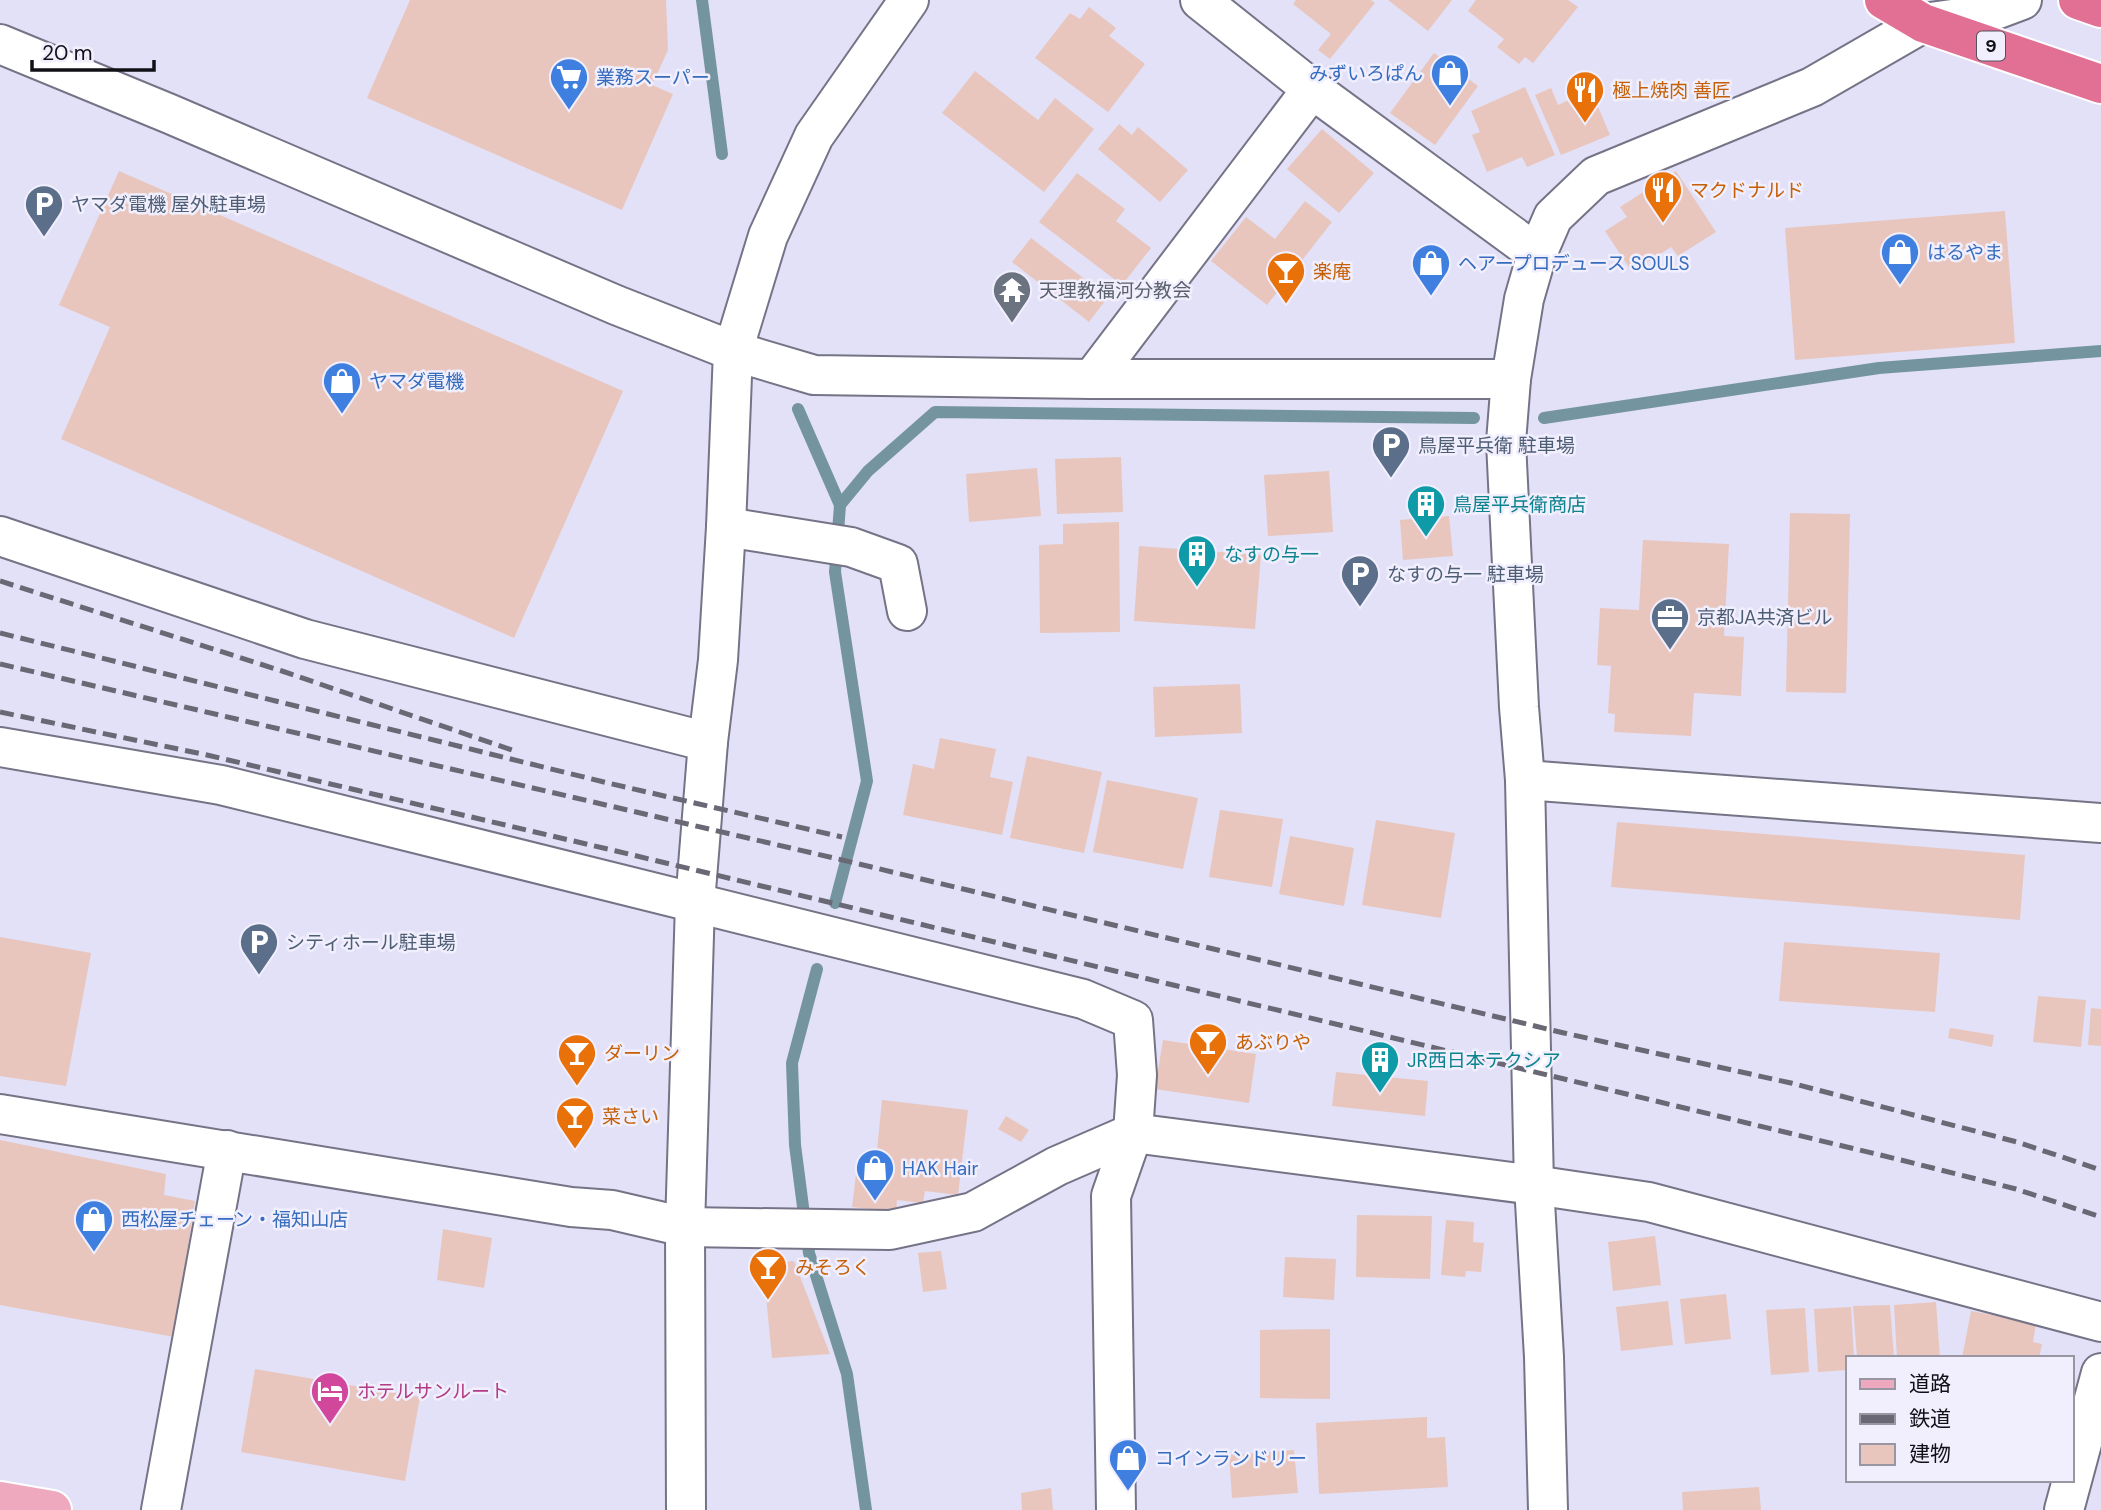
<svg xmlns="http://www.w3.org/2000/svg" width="2101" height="1510" viewBox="0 0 2101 1510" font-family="'DM Sans','Noto Sans JP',sans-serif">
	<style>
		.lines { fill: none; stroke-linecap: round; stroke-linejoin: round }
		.stream { stroke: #7495a0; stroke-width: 12 }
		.building { fill: #e8c6be }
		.minor-casing { stroke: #757386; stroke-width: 42 }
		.major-casing { stroke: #fff; stroke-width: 42 }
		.highway-casing { stroke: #fff; stroke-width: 42 }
		.minor { stroke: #fff; stroke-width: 38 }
		.major { stroke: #eea9bf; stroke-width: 38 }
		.highway { stroke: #e26f94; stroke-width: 38 }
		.rail { stroke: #6a6875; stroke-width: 5; stroke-dasharray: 14 7; stroke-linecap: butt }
		.labels { text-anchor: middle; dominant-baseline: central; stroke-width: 5; stroke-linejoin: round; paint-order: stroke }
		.shield { fill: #f1effd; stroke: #54535c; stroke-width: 2 }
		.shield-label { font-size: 18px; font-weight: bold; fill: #111017 }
		.shop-label { font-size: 19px; fill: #366cbe; stroke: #f1effd; text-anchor: start }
		.food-label { font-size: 19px; fill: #c56008; stroke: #f1effd; text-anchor: start }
		.service-label { font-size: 19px; fill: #4e5e75; stroke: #f1effd; text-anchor: start }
		.worship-label { font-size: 19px; fill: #5b616d; stroke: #f1effd; text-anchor: start }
		.culture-label { font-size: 19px; fill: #0d838f; stroke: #f1effd; text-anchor: start }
		.hotel-label { font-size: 19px; fill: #b23c85; stroke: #f1effd; text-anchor: start }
	</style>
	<rect width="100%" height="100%" fill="#e3e1f7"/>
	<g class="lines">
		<g class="stream">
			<path d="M702 0 722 154"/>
			<path d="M798 409 840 505"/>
			<path d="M1544 418 1879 368 2101 351"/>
			<path d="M835 903 867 781 835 572 840 505 868 471 935 412 1474 418"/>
			<path d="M817 969 792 1063 795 1145 809 1253 847 1374 866 1510"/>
		</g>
	</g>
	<g class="building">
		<path d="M410 0H666L668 50 652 85 673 94 622 210 367 98Z"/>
		<path d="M1296 0H1371L1375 3 1330 59 1318 50 1331 34 1293 4Z"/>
		<path d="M1388 0H1452L1428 31Z"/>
		<path d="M1476 0H1568L1578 7 1533 63 1525 57 1519 64 1497 47 1504 39 1468 11Z"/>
		<path d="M1089 7 1116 28 1109 36 1145 64 1108 112 1035 58 1070 13 1080 19Z"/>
		<path d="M1434 53 1478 86 1435 145 1390 113Z"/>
		<path d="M975 71 1038 120 1055 98 1094 129 1044 192 942 113Z"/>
		<path d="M1525 87 1555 155 1527 167 1522 157 1487 172 1472 135 1480 132 1471 111Z"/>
		<path d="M1551 88 1558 105 1591 90 1610 135 1561 155 1535 95Z"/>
		<path d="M1119 124 1132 135 1138 127 1188 170 1160 202 1098 149Z"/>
		<path d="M1322 129 1374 173 1339 213 1287 169Z"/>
		<path d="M119 171 623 391 514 638 61 439 110 327 59 305Z"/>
		<path d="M1676 171 1716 232 1678 256 1671 247 1632 272 1605 231 1627 217 1620 207Z"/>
		<path d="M1077 173 1125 209 1116 221 1151 248 1122 285 1039 222Z"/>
		<path d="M1305 201 1332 222 1267 305 1211 261 1246 217 1275 239Z"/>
		<path d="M2005 211 2015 343 1795 360 1785 228Z"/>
		<path d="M1031 238 1108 297 1089 322 1012 262Z"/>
		<path d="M1121 457 1123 512 1057 514 1055 459Z"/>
		<path d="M1037 468 1041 516 969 522 966 474Z"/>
		<path d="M1329 471 1333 532 1268 536 1264 475Z"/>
		<path d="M1790 513 1850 514 1846 693 1786 692Z"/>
		<path d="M1449 516 1453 556 1403 560 1400 520Z"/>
		<path d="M1119 522 1120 632 1040 633 1039 545 1063 544V524Z"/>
		<path d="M1643 540 1729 544 1724 636 1744 637 1741 696 1694 693 1691 736 1614 732 1615 714 1608 713 1611 666 1597 665 1600 608 1639 610Z"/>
		<path d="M1139 546 1261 555 1255 629 1134 621Z"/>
		<path d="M1240 684 1242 733 1155 737 1153 687Z"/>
		<path d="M940 738 996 749 990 777 1013 782 1002 835 903 815 913 764 934 769Z"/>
		<path d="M1027 756 1102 772 1084 853 1010 838Z"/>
		<path d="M1107 780 1198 798 1183 869 1093 852Z"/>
		<path d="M1220 810 1283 819 1272 887 1209 877Z"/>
		<path d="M1376 820 1455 833 1441 918 1362 905Z"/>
		<path d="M1617 822 2025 855 2020 920 1611 887Z"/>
		<path d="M1290 836 1354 848 1344 906 1279 894Z"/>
		<path d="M0 937 91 953 66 1086 0 1076Z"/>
		<path d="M1784 942 1940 953 1935 1012 1779 1001Z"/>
		<path d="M2038 996 2086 1000 2081 1047 2033 1042Z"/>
		<path d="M2091 1008 2101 1009V1046L2088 1045Z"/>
		<path d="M1950 1028 1994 1035 1992 1047 1948 1038Z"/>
		<path d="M1163 1040 1256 1054 1249 1103 1155 1089Z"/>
		<path d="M1336 1072 1428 1081 1425 1116 1332 1106Z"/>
		<path d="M882 1100 968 1110 958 1195 925 1191 923 1203 897 1200 896 1212 852 1207 858 1158 876 1160Z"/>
		<path d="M1006 1116 1029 1130 1021 1142 998 1129Z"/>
		<path d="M0 1140 166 1174 164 1195 195 1201 174 1337 0 1305Z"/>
		<path d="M1357 1215 1432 1216 1430 1279 1356 1277Z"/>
		<path d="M1446 1220 1474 1222 1473 1242 1484 1243 1481 1272 1466 1271 1465 1277 1441 1275Z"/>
		<path d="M443 1229 492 1238 484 1288 437 1280Z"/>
		<path d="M1655 1236 1661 1285 1613 1291 1608 1242Z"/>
		<path d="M941 1251 947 1289 923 1292 918 1253Z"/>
		<path d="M1285 1257 1336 1259 1334 1300 1283 1297Z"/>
		<path d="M794 1261 830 1354 772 1358 763 1265Z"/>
		<path d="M1726 1294 1731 1339 1685 1344 1680 1299Z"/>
		<path d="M1668 1301 1673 1345 1621 1351 1616 1307Z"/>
		<path d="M1936 1302 1940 1358H1897L1894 1305Z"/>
		<path d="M1890 1305 1894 1358H1857L1853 1306Z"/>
		<path d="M1851 1307 1854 1358H1847V1370L1818 1372 1814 1309Z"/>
		<path d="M1805 1308 1809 1372 1771 1375 1766 1310Z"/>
		<path d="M1971 1311 2036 1323 2033 1342 2042 1344 2039 1358H1962Z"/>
		<path d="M1330 1329V1399L1260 1398V1330Z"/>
		<path d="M255 1369 420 1397 405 1481 241 1452Z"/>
		<path d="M1427 1417V1438L1445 1437 1448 1487 1319 1494 1316 1423Z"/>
		<path d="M1294 1450 1298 1493 1232 1498 1229 1455Z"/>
		<path d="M1759 1487 1761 1510H1683L1682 1492Z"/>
		<path d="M1051 1488 1053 1510H1022L1021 1493Z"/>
	</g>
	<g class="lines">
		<g class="minor-casing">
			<g id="minor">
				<path d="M1200 0 1312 89 1537 254"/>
				<path d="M0 44 170 114 616 305 733 351 814 375 1092 379H1511"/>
				<path d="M1092 379 1312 89"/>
				<path d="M726 527 851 547 898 564 907 611"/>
				<path d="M0 536 305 639 708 742"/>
				<path d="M0 747 221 785 1083 999 1133 1020 1137 1075 1133 1133 1111 1196 1116 1510"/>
				<path d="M1525 780 2101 823"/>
				<path d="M0 1114 571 1207 612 1210 685 1227 890 1230 973 1212 1057 1166 1133 1133 1534 1185 1649 1202 2101 1322"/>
				<path d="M161 1510 227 1150"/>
				<path d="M686 1510 685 1227 695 903 708 742 718 660 726 527 733 351 768 236 814 136 909 0"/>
				<path d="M1548 1510 1544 1357 1534 1185 1525 780 1519 707 1506 442 1511 379 1524 299 1537 254 1553 217 1596 176 1812 87 1923 23 1982 15 2022 0"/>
				<path d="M2064 1510 2101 1373"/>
			</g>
		</g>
		<g class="major-casing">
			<path id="major" d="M0 1501 52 1510"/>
		</g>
		<g class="highway-casing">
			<g id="highway">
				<path d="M1884 0 1923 23 2101 84"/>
				<path d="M2078 0 2101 8"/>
			</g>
		</g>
		<use href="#minor" class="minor"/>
		<use href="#major" class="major"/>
		<use href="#highway" class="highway"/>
		<g class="rail">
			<path d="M0 581 282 671 512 750"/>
			<path d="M0 633 608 783 842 837"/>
			<path d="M0 664 838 859 1564 1033 1791 1083 2017 1142 2101 1170"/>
			<path d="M0 712 207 755 616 851 1901 1160 2016 1189 2101 1217"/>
		</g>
	</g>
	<defs>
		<g id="shop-pin" transform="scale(2.0125)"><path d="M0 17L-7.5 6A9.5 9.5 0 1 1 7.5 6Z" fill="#3f7fe0" stroke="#f1effd"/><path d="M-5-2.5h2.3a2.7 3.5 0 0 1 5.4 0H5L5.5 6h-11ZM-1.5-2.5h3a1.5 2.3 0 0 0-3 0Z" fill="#fff"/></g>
		<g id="supermarket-pin" transform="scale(2.0125)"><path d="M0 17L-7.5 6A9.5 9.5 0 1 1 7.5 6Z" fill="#3f7fe0" stroke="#f1effd"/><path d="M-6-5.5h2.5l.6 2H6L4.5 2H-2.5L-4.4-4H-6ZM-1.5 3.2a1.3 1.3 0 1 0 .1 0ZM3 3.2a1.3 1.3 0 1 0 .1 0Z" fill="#fff"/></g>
		<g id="restaurant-pin" transform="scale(2.0125)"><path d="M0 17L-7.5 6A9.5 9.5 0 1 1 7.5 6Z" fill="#e8710a" stroke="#f1effd"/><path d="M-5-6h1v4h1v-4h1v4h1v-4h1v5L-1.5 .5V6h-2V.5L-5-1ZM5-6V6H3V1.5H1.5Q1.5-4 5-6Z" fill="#fff"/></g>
		<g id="parking-pin" transform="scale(2.0125)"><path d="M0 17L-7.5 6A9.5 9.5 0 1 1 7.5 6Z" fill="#5c6f8a" stroke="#f1effd"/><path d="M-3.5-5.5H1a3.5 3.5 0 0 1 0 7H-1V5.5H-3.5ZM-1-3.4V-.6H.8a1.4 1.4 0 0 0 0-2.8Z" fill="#fff"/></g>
		<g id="bar-pin" transform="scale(2.0125)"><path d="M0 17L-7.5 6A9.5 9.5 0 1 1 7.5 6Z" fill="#e8710a" stroke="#f1effd"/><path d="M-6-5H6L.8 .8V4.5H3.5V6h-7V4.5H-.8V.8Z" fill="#fff"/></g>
		<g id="temple-pin" transform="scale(2.0125)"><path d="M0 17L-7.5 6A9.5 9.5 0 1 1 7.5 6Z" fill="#6b7280" stroke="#f1effd"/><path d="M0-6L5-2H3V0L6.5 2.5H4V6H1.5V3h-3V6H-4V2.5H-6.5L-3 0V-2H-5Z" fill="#fff"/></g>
		<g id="building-pin" transform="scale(2.0125)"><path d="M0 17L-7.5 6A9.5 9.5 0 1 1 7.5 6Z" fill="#0f9aa8" stroke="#f1effd"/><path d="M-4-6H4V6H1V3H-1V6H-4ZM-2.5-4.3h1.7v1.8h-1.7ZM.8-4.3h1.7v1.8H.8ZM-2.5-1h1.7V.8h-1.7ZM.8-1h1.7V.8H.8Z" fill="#fff"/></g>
		<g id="office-pin" transform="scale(2.0125)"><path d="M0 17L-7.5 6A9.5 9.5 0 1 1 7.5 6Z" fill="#5c6f8a" stroke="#f1effd"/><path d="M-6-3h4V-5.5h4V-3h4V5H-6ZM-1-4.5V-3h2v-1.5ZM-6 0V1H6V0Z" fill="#fff"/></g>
		<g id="hotel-pin" transform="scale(2.0125)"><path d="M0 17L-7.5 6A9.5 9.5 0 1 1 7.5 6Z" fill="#d1479c" stroke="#f1effd"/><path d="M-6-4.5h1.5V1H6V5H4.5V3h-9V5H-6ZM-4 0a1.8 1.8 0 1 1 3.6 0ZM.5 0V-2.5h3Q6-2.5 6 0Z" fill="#fff"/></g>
	</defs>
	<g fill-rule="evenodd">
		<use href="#shop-pin" x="1450" y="73"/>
		<use href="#supermarket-pin" x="569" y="77"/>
		<use href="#restaurant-pin" x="1585" y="90"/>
		<use href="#restaurant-pin" x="1663" y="190"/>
		<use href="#parking-pin" x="44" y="204"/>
		<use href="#shop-pin" x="1900" y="252"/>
		<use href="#shop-pin" x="1431" y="263"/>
		<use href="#bar-pin" x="1286" y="271"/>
		<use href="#temple-pin" x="1012" y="290"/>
		<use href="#shop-pin" x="342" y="381"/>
		<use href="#parking-pin" x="1391" y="445"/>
		<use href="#building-pin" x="1426" y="504"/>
		<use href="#building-pin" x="1197" y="554"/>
		<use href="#parking-pin" x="1360" y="574"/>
		<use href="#office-pin" x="1670" y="617"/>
		<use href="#parking-pin" x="259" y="942"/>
		<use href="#bar-pin" x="1208" y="1042"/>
		<use href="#bar-pin" x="577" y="1053"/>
		<use href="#building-pin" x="1380" y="1060"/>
		<use href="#bar-pin" x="575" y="1116"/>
		<use href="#shop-pin" x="875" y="1168"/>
		<use href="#shop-pin" x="94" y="1219"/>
		<use href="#bar-pin" x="768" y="1267"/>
		<use href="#hotel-pin" x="330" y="1391"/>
		<use href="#shop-pin" x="1128" y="1458"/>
	</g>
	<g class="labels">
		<rect class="shield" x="1977" y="31.5" width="28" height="29" rx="5"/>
		<g class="shield-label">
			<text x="1991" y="46">9</text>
		</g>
		<g class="shop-label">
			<text x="1423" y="73" text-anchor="end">みずいろぱん</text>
			<text x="596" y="77">業務スーパー</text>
			<text x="1927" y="252">はるやま</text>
			<text x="1458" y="263">ヘアープロデュース SOULS</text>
			<text x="369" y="381">ヤマダ電機</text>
			<text x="902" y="1168">HAK Hair</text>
			<text x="121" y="1219">西松屋チェーン・福知山店</text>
			<text x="1155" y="1458">コインランドリー</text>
		</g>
		<g class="food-label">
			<text x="1612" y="90">極上焼肉 善匠</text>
			<text x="1690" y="190">マクドナルド</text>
			<text x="1313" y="271">楽庵</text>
			<text x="1235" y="1042">あぶりや</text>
			<text x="604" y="1053">ダーリン</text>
			<text x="602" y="1116">菜さい</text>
			<text x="795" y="1267">みそろく</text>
		</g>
		<g class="service-label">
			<text x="71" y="204">ヤマダ電機 屋外駐車場</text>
			<text x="1418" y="445">鳥屋平兵衛 駐車場</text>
			<text x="1387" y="574">なすの与一 駐車場</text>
			<text x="1697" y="617">京都JA共済ビル</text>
			<text x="286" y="942">シティホール駐車場</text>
		</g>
		<g class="worship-label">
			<text x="1039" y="290">天理教福河分教会</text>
		</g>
		<g class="culture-label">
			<text x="1453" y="504">鳥屋平兵衛商店</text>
			<text x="1224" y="554">なすの与一</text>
			<text x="1407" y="1060">JR西日本テクシア</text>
		</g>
		<g class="hotel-label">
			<text x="357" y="1391">ホテルサンルート</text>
		</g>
	</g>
	<rect x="1846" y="1356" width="228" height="126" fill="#f1effd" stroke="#9796a1" stroke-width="2"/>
	<rect x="1860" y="1379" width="35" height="10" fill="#eea9bf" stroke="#9796a1" stroke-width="2"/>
	<text x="1909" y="1391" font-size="21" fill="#111017">道路</text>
	<rect x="1860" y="1414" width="35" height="10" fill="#6a6875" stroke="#9796a1" stroke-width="2"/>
	<text x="1909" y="1426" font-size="21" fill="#111017">鉄道</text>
	<rect x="1860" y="1444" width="35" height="21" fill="#e8c6be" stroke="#9796a1" stroke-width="2"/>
	<text x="1909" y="1461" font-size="21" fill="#111017">建物</text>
	<path d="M32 60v10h122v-10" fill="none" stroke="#111017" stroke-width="3.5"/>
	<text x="42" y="60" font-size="21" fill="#111017" stroke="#f1effd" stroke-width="5" paint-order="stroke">20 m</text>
</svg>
